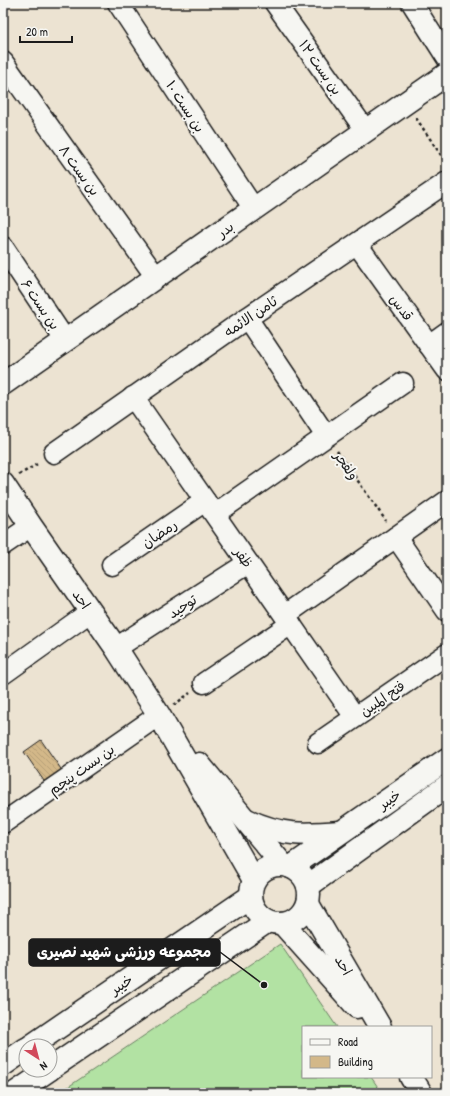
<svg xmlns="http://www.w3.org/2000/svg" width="450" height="1096" viewBox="0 0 450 1096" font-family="'Patrick Hand','Playpen Sans Arabic',sans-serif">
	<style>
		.pitch { fill: #b2e2a3; stroke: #677f60 }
		.building { fill: url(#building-back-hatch); stroke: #1c1c1c }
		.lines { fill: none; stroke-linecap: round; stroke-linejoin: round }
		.minor-casing { stroke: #1c1c1c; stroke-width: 23 }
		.tertiary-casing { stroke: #1c1c1c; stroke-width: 25 }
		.path { stroke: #1c1c1c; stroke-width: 2.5; stroke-dasharray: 3 3; stroke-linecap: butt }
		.minor { stroke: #f6f6f2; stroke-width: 20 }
		.tertiary { stroke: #f6f6f2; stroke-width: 22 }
		.labels { text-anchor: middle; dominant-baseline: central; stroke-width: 4; stroke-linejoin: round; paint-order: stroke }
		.street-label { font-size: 14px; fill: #1c1c1c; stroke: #f6f6f2 }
		.leader { fill: none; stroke: #1c1c1c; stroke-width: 1.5 }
		.callout-dot { fill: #1c1c1c; stroke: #f6f6f2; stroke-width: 1.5 }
		.callout { fill: #1c1c1c; stroke: #1c1c1c; stroke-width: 1.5 }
		.callout-label { font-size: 15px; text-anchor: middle; font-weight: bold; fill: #fff }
	</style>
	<defs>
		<pattern id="building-back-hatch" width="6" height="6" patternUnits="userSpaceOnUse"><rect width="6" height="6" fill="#d3b889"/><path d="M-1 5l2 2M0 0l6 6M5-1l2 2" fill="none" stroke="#b59e76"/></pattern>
	</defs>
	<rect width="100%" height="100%" fill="#ece3d2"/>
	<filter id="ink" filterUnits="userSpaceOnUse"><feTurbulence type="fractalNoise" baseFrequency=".025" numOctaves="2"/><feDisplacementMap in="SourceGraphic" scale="8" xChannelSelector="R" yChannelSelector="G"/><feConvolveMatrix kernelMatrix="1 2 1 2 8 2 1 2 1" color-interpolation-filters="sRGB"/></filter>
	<g filter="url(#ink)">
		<path class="pitch" d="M280 944 337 1027H303V1077H371L382 1093H59Z"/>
		<path class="building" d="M41 740 63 772 46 784 24 752Z"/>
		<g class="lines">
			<g class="minor-casing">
				<g id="minor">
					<path d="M118 3 254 209"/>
					<path d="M275 3 366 131"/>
					<path d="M412 3 447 58"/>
					<path d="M3 62 156 277"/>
					<path d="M357 244 447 370"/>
					<path d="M3 247 65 340"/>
					<path d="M247 318 326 436"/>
					<path d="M429 345 447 332"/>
					<path d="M133 397 355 717"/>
					<path d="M54 453 247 318 447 182"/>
					<path d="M215 514 403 383"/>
					<path d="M396 537 447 611"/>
					<path d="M3 545 31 526"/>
					<path d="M112 565 205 501"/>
					<path d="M285 615 447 501"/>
					<path d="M116 648 248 563"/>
					<path d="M3 674 90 612"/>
					<path d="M204 683 291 624"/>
					<path d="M318 743 447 654"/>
					<path d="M3 823 159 715"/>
				</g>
			</g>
			<g class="tertiary-casing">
				<g id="tertiary">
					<path d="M3 384 447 74"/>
					<path d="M3 484 31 526 116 648 159 715 254 880"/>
					<path d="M199 764 282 864"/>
					<path d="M247 820C282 836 303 835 340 832"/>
					<circle cx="280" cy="894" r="29"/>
					<path d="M291 867 447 759"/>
					<path d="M308 886 447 786"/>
					<path d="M308 904 380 1027"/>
					<path d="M282 923 357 1007"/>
					<path d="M31 1046 251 896"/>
					<path d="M3 1065 26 1049"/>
					<path d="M50 1069 268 921"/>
					<path d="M411 1077 421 1093"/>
					<path d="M15 1093 49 1070"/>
				</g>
			</g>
			<g class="path">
				<path d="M416 118 447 164"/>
				<path d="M337 451 386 521"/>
				<path d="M19 475 39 463"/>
				<path d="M174 705 190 693"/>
			</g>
			<use href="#minor" class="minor"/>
			<use href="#tertiary" class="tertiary"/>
		</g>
	</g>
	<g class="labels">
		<g class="street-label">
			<text transform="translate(321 67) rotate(55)">بن بست ۱۲</text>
			<text transform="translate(186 106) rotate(57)">بن بست ۱۰</text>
			<text transform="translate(80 170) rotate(54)">بن بست ۸</text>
			<text transform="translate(225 229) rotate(-35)">بدر</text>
			<text transform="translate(41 304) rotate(56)">بن بست ۶</text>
			<text transform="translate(402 307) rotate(54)">قدس</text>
			<text transform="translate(250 316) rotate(-34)">ثامن الائمه</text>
			<text transform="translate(347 465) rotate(55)">ولفجر</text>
			<text transform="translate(159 533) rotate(-34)">رمضان</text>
			<text transform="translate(244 557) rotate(55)">ظفر</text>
			<text transform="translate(82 599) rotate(55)">احد</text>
			<text transform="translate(182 606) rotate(-33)">توحید</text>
			<text transform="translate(382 698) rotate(-35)">فتح المبین</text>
			<text transform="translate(81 769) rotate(-35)">بن بست پنجم</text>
			<text transform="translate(389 799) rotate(-35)">خیبر</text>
			<text transform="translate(344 965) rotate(60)">احد</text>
			<text transform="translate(121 984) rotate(-34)">خیبر</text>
		</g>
	</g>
	<path class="leader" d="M264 985L220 952"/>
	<circle class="callout-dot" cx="264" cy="985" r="4"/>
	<rect class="callout" x="29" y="939" width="191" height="27" rx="4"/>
	<g class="callout-label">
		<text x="124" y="957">مجموعه ورزشی شهید نصیری</text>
	</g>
	<rect width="450" height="1096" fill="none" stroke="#f6f6f2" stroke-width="16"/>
	<rect x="8" y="8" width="434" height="1080" fill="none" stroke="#1c1c1c" stroke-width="1.5" filter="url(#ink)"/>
	<rect x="302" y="1026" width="130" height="52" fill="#f6f6f2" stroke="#9f9f9c"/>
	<rect x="310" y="1039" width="20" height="6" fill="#f6f6f2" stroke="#9f9f9c"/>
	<text x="338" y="1046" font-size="12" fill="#1c1c1c">Road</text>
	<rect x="310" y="1056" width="20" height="12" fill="#d3b889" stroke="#9f9f9c"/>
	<text x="338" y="1066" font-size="12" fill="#1c1c1c">Building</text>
	<g transform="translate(38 1058) rotate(144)"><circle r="19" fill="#f6f6f2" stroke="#9f9f9c"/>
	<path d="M0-3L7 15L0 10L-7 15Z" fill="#d1495b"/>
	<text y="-6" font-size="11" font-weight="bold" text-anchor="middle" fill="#1c1c1c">N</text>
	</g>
	<path d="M20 36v6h52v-6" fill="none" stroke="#1c1c1c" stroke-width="2"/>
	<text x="26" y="36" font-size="12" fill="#1c1c1c" stroke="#f6f6f2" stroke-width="3" paint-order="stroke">20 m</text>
</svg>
